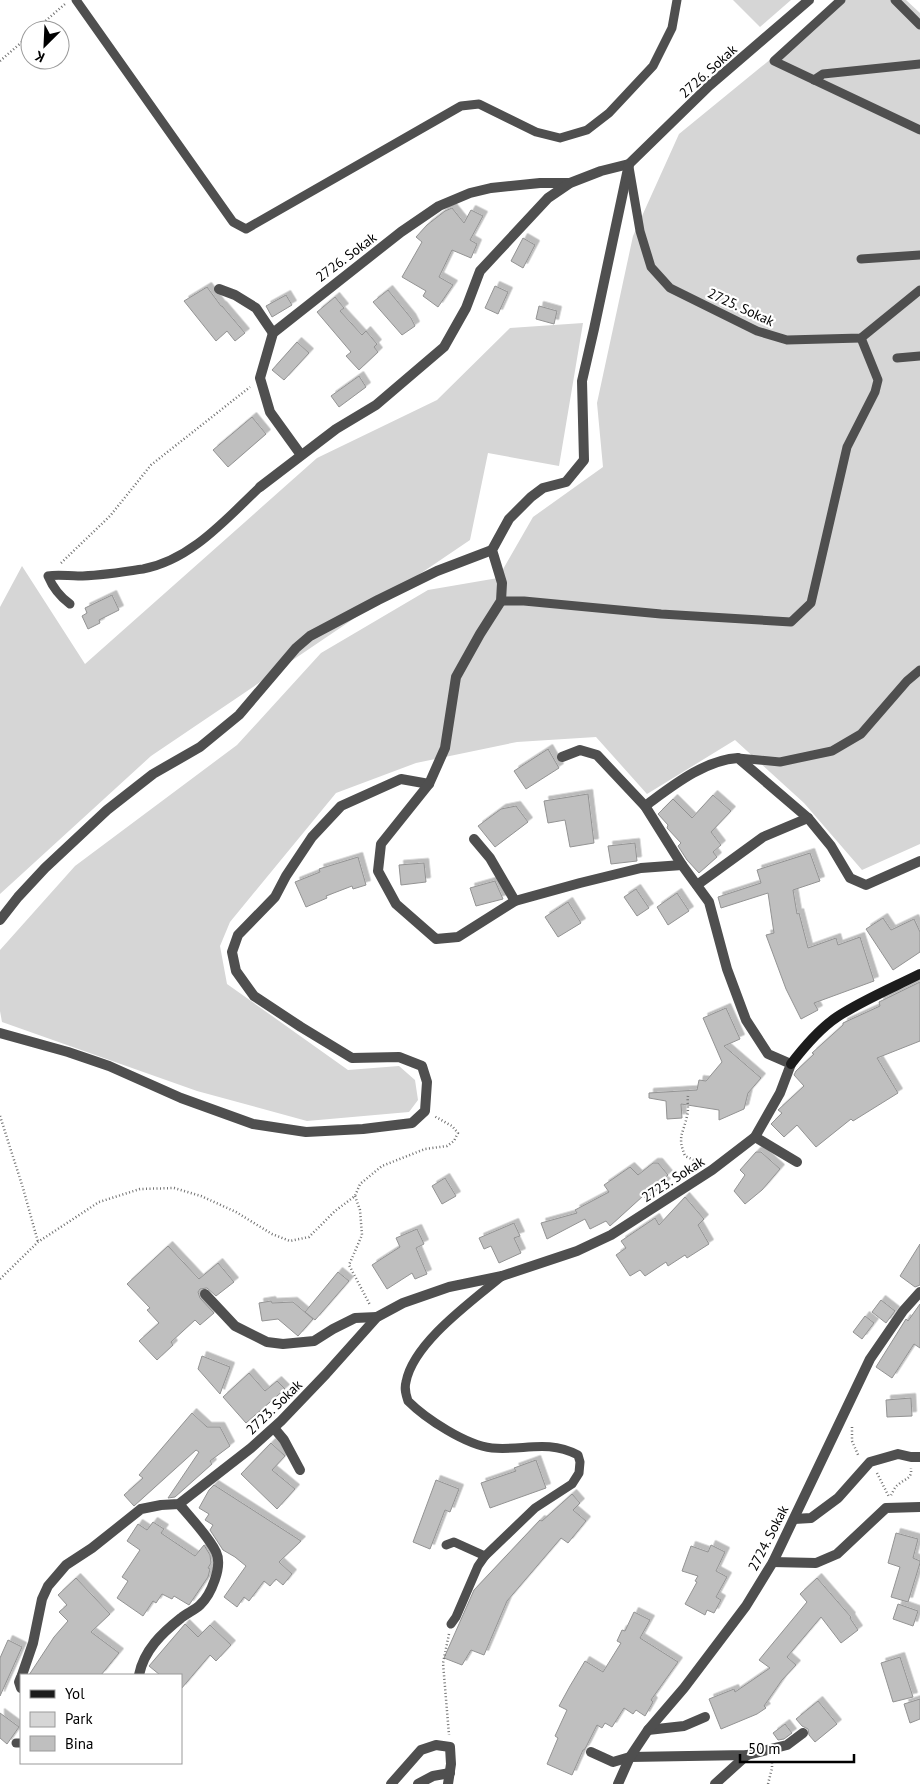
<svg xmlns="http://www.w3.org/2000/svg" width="920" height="1784" viewBox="0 0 920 1784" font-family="'PT Sans',sans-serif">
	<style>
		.green { fill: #d6d6d6 }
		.building { fill: #bfbfbf; stroke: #939393; filter: url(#shadow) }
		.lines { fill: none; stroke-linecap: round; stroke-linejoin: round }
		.path { stroke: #717171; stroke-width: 2.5; stroke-dasharray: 1 2.5; stroke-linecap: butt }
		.lane { stroke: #4f4f4f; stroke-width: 9 }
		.street { stroke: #4f4f4f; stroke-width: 10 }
		.secondary { stroke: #1c1c1c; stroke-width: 10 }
		.labels { text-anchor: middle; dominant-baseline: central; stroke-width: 4.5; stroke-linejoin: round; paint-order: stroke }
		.street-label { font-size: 14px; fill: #000; stroke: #fff }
	</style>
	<defs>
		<filter id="shadow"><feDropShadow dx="4.5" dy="-4.5" stdDeviation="0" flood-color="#0004"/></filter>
	</defs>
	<rect width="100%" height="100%" fill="#fff"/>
	<g class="green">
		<path d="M733 0H791L760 27Z"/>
		<path d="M843 0H906L920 13V844L862 870 804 803 735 740 647 794 596 737 517 742 416 763 336 793 230 922 220 946 227 984 348 1070 399 1066 415 1080 418 1100 409 1112 307 1121 197 1091 2 1022 0 1011V950L75 866 237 745 321 653 428 590 498 578 533 517 603 467 597 403 633 236 679 134Z"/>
		<path d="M583 323 559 466 488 453 470 540 151 756 0 894V607L22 566 85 664 317 458 437 400 510 328Z"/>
	</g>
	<g class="building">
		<path d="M452 208 464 223 471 210 483 216 470 240 477 244 471 258 452 250 439 277 453 285 438 307 423 296 426 291 402 277 422 242 416 237 427 225 445 211Z"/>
		<path d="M523 238 535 245 523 268 511 261Z"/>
		<path d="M495 286 508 292 498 314 485 308Z"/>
		<path d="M207 287 221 306H222L245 333 235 341 227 331 216 341 184 301Z"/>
		<path d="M388 290 411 318 415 326 402 335 373 302Z"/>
		<path d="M286 295 292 305 272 317 266 306Z"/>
		<path d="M335 297 344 308 340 311 362 335 366 331 377 344 374 347 378 352 359 370 346 356 351 352 317 312Z"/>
		<path d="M539 306 557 311 554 324 536 319Z"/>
		<path d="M297 342 309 353 284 380 272 370Z"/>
		<path d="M359 376 366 387 339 407 331 396Z"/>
		<path d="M252 417 266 434 228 467 213 450Z"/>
		<path d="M112 595 119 610 99 620 100 623 88 629 82 616 87 613 85 608Z"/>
		<path d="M548 749 559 768 526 789 514 771Z"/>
		<path d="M588 794 594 843 570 847 565 820 548 823 544 801Z"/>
		<path d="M713 795 731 811 711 832 721 845 713 852 717 857 699 873 687 860 678 846 681 843 667 828 668 825 658 814 673 799 692 818Z"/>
		<path d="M516 806 528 822 495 847 478 826 501 809Z"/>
		<path d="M635 843 637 861 611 864 608 846Z"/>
		<path d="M810 853 820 881 793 890 797 914 799 913 808 948 836 938 838 945 860 937 874 981 814 1003 818 1010 801 1019 786 989 766 935 774 933 768 893 721 908 718 897 761 883 757 870Z"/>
		<path d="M358 857 366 885 353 889 352 886 326 896 327 898 306 907 295 882 320 872 319 869Z"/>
		<path d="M424 863 426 882 401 885 399 865Z"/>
		<path d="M495 881 503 899 476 906 470 888Z"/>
		<path d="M636 889 649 908 637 916 624 897Z"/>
		<path d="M677 893 689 911 668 925 657 907Z"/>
		<path d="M568 902 581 923 558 937 545 917Z"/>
		<path d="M883 918 891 930 914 919 920 932V952L893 970 866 929Z"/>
		<path d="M920 982V1041L877 1058 898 1093 853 1121 851 1119 816 1147 797 1125 784 1137 771 1124 782 1113 778 1110 804 1086 794 1075 796 1071 814 1054 812 1053 843 1025V1023L880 1006 879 1002Z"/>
		<path d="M726 1008 740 1039 724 1046 761 1078 748 1093 744 1109 719 1120V1110L681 1104 682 1118 667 1119 666 1101 649 1098V1093L697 1090 699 1080 706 1081 722 1062 703 1018Z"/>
		<path d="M756 1152H761L780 1169 762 1190 745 1204 734 1191 745 1175 740 1170Z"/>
		<path d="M653 1163H658L668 1175 662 1180 666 1183 646 1199 643 1196 610 1226 606 1221 590 1229 585 1219 547 1239 541 1223 577 1213 575 1210 609 1192 604 1185 630 1167 638 1175Z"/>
		<path d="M445 1178 456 1196 442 1204 432 1186Z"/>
		<path d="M685 1197 704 1219 698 1225 709 1244 687 1258 685 1255 668 1266 666 1262 645 1276 640 1270 630 1276 616 1255 626 1248 621 1241 655 1218 659 1225Z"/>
		<path d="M514 1223 520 1236 514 1238 521 1253 499 1263 491 1246 484 1249 479 1238Z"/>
		<path d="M417 1229 424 1244 416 1248 427 1274 415 1279 412 1273 387 1289 372 1265 400 1247 396 1238Z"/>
		<path d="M920 1244V1285L915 1287 900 1276Z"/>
		<path d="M168 1246 199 1279 218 1263 234 1282 216 1296 207 1288 200 1289 198 1292 200 1298 214 1313 200 1325 195 1320 171 1342 173 1345 157 1360 139 1341 159 1323 147 1310 150 1308 127 1284Z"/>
		<path d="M338 1272 349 1281 315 1320 305 1312Z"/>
		<path d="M881 1300 895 1311 886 1323 872 1312Z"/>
		<path d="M271 1301 272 1303 293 1302 313 1319 298 1336 278 1319 262 1321 259 1303Z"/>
		<path d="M920 1304V1348L914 1344 892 1378 876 1367 906 1319 908 1321Z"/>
		<path d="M865 1316 874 1323 862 1339 853 1332Z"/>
		<path d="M202 1356 230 1367 220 1394 198 1369Z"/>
		<path d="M249 1373 265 1391 277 1381 285 1389 246 1423 223 1397Z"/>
		<path d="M911 1398 912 1416 887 1417 886 1400Z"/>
		<path d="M192 1413 207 1427H220L230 1446 210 1461 212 1464 175 1497 168 1498 199 1452 196 1450 134 1506 124 1495 143 1478 139 1475Z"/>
		<path d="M271 1443 285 1456 272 1470 295 1489 277 1509 241 1474Z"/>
		<path d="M536 1460 546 1488 490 1508 481 1483 516 1471 514 1468Z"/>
		<path d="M436 1480 459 1489 450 1512 445 1510 430 1549 413 1542Z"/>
		<path d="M214 1485 301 1541 279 1562 292 1574 283 1585 276 1579 270 1586 264 1581 249 1601 244 1597 237 1607 224 1597 246 1566 235 1557 223 1550 210 1530 213 1525 205 1520 209 1514 199 1508 209 1490Z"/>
		<path d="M572 1494 580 1503 573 1510 586 1521 568 1543 561 1538 507 1601 484 1655 471 1650 462 1665 444 1658 474 1590 540 1520 542 1521Z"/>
		<path d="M153 1522 164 1529 161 1533 195 1556 204 1545 210 1555 211 1563 208 1568 210 1569 208 1577 189 1605 174 1596 172 1599 162 1594 156 1603 153 1601 143 1616 117 1598 128 1581 122 1577 140 1550 127 1541 138 1524 147 1530Z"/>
		<path d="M896 1533 918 1539 913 1558 920 1561V1563L908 1602 891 1597 900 1567 888 1563Z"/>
		<path d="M711 1545 725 1552 716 1571 727 1577 716 1597 721 1600 714 1613 707 1610 705 1615 685 1604 697 1582 695 1581 698 1576 682 1571 691 1546 708 1552Z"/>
		<path d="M76 1578 110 1614 91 1632 119 1653 101 1675H29L54 1637 68 1621 59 1612 67 1605 58 1595Z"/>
		<path d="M817 1578 851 1617 850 1618 858 1630 841 1643 821 1617 787 1657 796 1665 782 1680 764 1706 766 1708 757 1714 721 1729 709 1699 734 1689 735 1692 770 1668 759 1660 807 1602 800 1594Z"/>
		<path d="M898 1604 918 1611 913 1626 893 1619Z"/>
		<path d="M634 1612 650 1620 640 1638 678 1662 651 1700 653 1702 645 1716 636 1710 633 1714 624 1708 612 1727 605 1723 602 1728 597 1725 586 1747 584 1750H583L572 1775 547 1764 558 1738 555 1736 567 1710 559 1706 570 1686 585 1661 603 1672 621 1643 617 1641 622 1630 625 1631Z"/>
		<path d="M185 1624 198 1637 210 1625 231 1645 216 1661 210 1655 181 1689V1675H160L149 1666Z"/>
		<path d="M8 1640 22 1647 0 1696V1658Z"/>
		<path d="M900 1657 913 1697 893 1702 881 1663Z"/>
		<path d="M920 1699V1719L910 1723 904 1704Z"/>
		<path d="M818 1701 837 1724 815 1742 809 1735 808 1729 802 1726 796 1719Z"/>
		<path d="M0 1713 19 1727 7 1744 0 1738Z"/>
		<path d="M785 1724 792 1733 784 1739 778 1740 773 1733Z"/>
	</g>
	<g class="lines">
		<g class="path">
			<path d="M35 30 65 4"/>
			<path d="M0 61 30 35"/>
			<path d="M61 563 110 516 151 465 250 387"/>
			<path d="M688 1096C687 1102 689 1110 687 1116 683 1135 677 1136 685 1156L694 1160 695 1166"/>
			<path d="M0 1116 23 1188 38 1242"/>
			<path d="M355 1196 360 1210 362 1235 349 1265 370 1305"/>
			<path d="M0 1279 38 1242 99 1202 140 1189 174 1188 201 1196 236 1212 272 1234 290 1241 309 1237 335 1211 355 1196 360 1184 382 1166 425 1149 447 1146 454 1141 458 1133 452 1126 434 1116"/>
			<path d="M852 1427V1441L859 1457"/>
			<path d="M877 1473 889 1497"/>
			<path d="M891 1495C893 1492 895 1486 899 1484 906 1478 912 1479 911 1468"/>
			<path d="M449 1634 443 1663 449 1735"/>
			<path d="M768 1784 772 1768V1761"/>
		</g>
		<g class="lane">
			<path d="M76 0 233 222 246 229 461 106 479 104 536 132 560 138 587 130 609 113 653 66 672 28 677 0"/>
			<path d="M841 0 774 61 920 130"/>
			<path d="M895 0 920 25"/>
			<path d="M814 80 823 74 920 64"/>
			<path d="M629 167 640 231 651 267 670 288 757 331 787 340 861 338 920 290"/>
			<path d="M861 259 920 255"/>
			<path d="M897 358 920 356"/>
			<path d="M501 601H524L661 614 791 622 811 603 847 447 875 392 878 380 861 338"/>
			<path d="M70 604C59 596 53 588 48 576 58 574 68 576 78 576 99 576 122 572 143 569 191 560 226 519 260 487"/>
			<path d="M738 758 780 762 832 751 861 734 907 681 920 670"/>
			<path d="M446 1545 454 1542 485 1556"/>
			<path d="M451 1624 456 1617 478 1566 485 1556 535 1508 572 1484 579 1473 580 1462 578 1455C546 1439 524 1451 492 1448 466 1445 426 1419 408 1401 406 1395 404 1389 406 1382 413 1343 472 1301 502 1276"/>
			<path d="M16 1743H21"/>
		</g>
		<g class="street">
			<path d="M219 289 235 295 256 308 273 333"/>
			<path d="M301 455 270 412 260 378 273 333 401 232 439 206 470 193 491 188 540 183H570"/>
			<path d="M260 487 336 429 376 405 444 347 466 308 480 271 548 198 570 183 601 171 629 164 709 86 809 0"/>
			<path d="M562 757 580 750 597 755 645 806 682 865"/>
			<path d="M645 806C671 787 704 760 738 758L808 818 831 846 850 878 866 885 920 861"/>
			<path d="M474 839 490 858 515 901"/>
			<path d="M697 885 763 837 808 818"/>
			<path d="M0 920 18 897 45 868 107 810 153 774 200 747 239 715 296 648 310 636 378 600 437 571 492 550"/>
			<path d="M0 1033 68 1052 109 1066 181 1098 253 1124 306 1132 363 1129 412 1123 425 1111 427 1082 422 1066 399 1057 352 1058 301 1027 254 996 236 971 232 952 238 935 275 897 286 876 312 837 341 806 401 779 429 784"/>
			<path d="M755 1137 797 1162"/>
			<path d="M205 1294 235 1326 267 1342 283 1344 314 1341 333 1329 355 1318 377 1317"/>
			<path d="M274 1428 284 1440 300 1470"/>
			<path d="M794 1519 811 1518 838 1498 870 1462 898 1454 911 1457H920"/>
			<path d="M773 1562 816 1563 837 1554 886 1508 920 1507"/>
			<path d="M22 1675 33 1643 42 1599 48 1586 66 1565 92 1548 141 1509 161 1505 179 1504 251 1448 281 1421 326 1374 377 1317 403 1303 449 1287 502 1276 577 1251 611 1235 712 1170 755 1137 780 1093 791 1064 768 1054 746 1020 727 969 709 902 682 865 641 868 580 883 515 901 458 937 436 939 396 904 378 871 381 844 429 784 445 748 456 677 480 634 501 601 502 583 492 550 509 519 531 497 543 488 566 482 584 460 582 381 594 329 629 164"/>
			<path d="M139 1675C144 1650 162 1633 181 1618 187 1613 195 1610 200 1605 211 1595 223 1566 216 1552 209 1537 190 1517 179 1504"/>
			<path d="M21 1677 19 1682 21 1688"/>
			<path d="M648 1730 684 1726 705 1717"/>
			<path d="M591 1752 613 1762 630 1757 747 1755 787 1745 803 1733"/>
			<path d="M391 1784 421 1750 436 1745 450 1747 451 1764 448 1784"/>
			<path d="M418 1784 433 1776 450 1773"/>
			<path d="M618 1784 630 1757 648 1730 684 1688 746 1606 773 1562 870 1359 903 1311 920 1292"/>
			<path d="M715 1784 747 1755"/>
		</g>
		<path class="secondary" d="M791 1064C804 1047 819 1029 837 1017 863 1000 892 988 920 974"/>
	</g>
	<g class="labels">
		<g class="street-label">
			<text transform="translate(708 71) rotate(-42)">2726. Sokak</text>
			<text transform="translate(346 257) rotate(-37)">2726. Sokak</text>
			<text transform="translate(741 307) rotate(25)">2725. Sokak</text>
			<text transform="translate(673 1179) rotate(-33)">2723. Sokak</text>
			<text transform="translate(274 1407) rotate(-44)">2723. Sokak</text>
			<text transform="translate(768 1538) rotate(-63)">2724. Sokak</text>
		</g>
	</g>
	<rect x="20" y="1674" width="162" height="90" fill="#ffffff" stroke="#999999"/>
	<rect x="30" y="1690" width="25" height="8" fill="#1c1c1c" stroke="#999999"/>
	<text x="65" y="1699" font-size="15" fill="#000000">Yol</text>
	<rect x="30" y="1712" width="25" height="15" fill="#d6d6d6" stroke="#999999"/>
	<text x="65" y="1724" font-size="15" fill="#000000">Park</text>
	<rect x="30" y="1736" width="25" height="15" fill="#bfbfbf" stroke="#999999"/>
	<text x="65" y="1749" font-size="15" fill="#000000">Bina</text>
	<g transform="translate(45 45) rotate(204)"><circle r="24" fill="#ffffff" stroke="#999999"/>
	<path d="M0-4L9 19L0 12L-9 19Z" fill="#000000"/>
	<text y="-8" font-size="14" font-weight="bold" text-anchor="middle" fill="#000000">K</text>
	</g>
	<path d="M740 1754v8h114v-8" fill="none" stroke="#000000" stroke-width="2.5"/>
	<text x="748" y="1754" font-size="15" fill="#000000" stroke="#ffffff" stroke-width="4" paint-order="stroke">50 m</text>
</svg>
